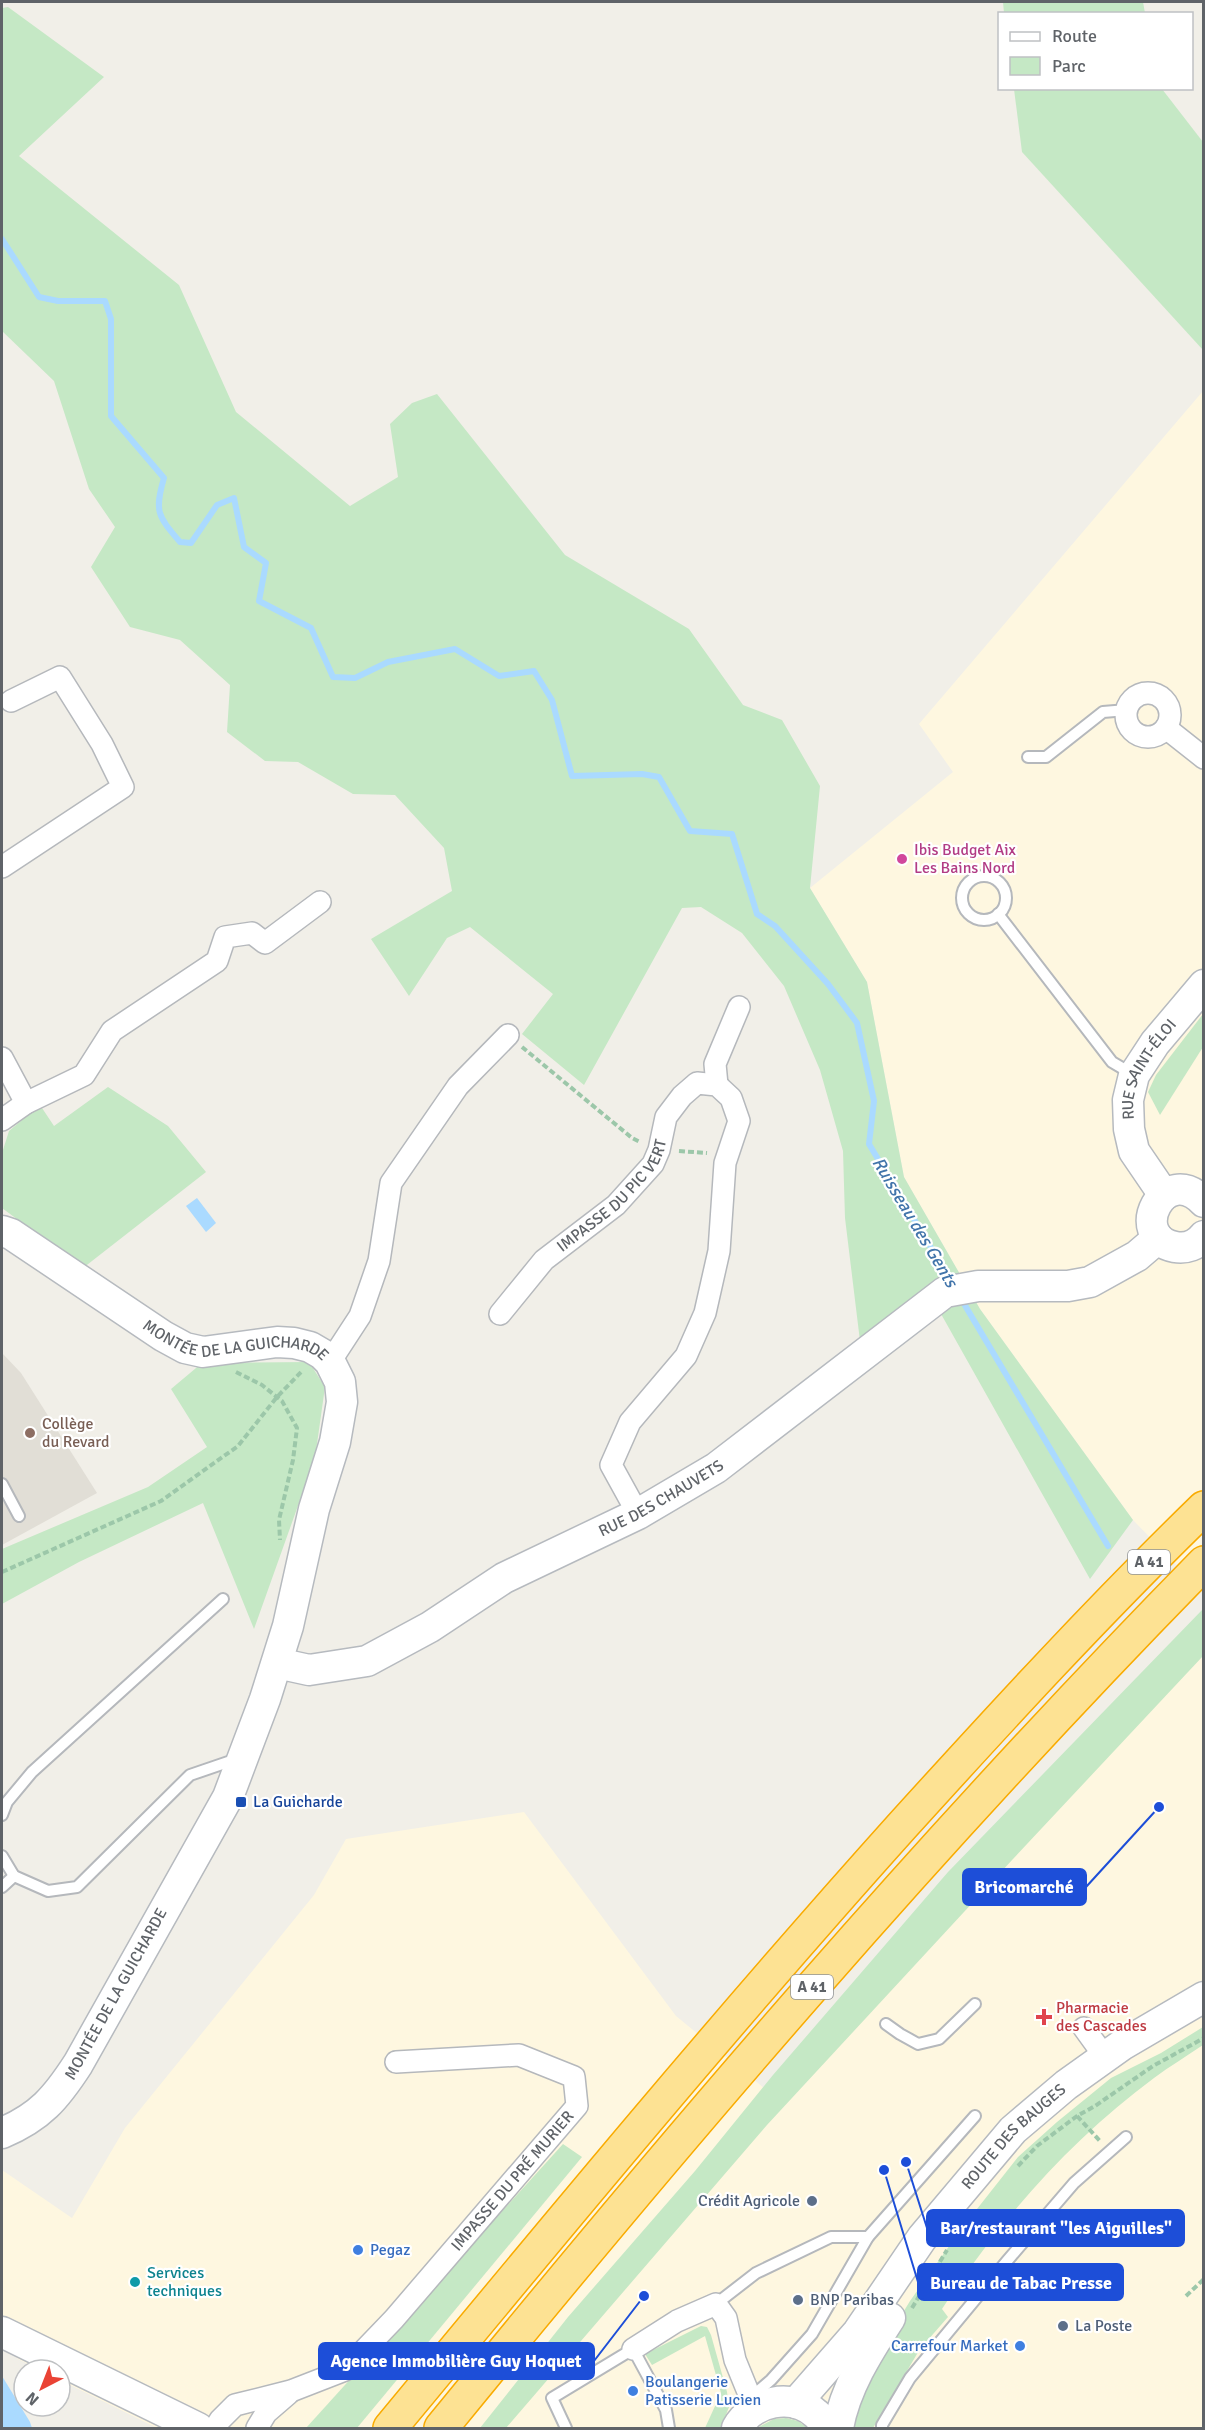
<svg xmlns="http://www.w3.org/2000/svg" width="1205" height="2430" viewBox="0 0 1205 2430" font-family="Signika,sans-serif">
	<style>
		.commercial { fill: #fef7e0 }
		.education { fill: #e1ded6 }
		.green { fill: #c5e8c5 }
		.water { fill: #aadaff }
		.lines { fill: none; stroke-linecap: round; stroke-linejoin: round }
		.stream { stroke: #aadaff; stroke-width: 6 }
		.lane-casing { stroke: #b5b8bc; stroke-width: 14 }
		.street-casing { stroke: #b5b8bc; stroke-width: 24 }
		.secondary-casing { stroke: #b6babf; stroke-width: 33 }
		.highway-casing { stroke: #f9ab00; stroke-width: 36 }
		.path { stroke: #9cc7a9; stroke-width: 4; stroke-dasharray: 6 3; stroke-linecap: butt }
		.lane { stroke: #fff; stroke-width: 10 }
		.street { stroke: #fff; stroke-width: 21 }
		.secondary { stroke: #fff; stroke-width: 30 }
		.highway { stroke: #fde293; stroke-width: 33 }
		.hotel-dot { fill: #d1479c; stroke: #fff; stroke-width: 2 }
		.education-dot { fill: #8d6e63; stroke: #fff; stroke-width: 2 }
		.transit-dot { fill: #1a4fb4; stroke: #fff; stroke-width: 2 }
		.health-dot { fill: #e0444e; stroke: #fff; stroke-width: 2 }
		.service-dot { fill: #5c6f8a; stroke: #fff; stroke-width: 2 }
		.shop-dot { fill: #3f7fe0; stroke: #fff; stroke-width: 2 }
		.culture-dot { fill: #0f9aa8; stroke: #fff; stroke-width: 2 }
		.labels { text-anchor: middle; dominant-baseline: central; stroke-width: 4.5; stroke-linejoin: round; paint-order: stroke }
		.shield { fill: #fff; stroke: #8f9295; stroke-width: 1.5 }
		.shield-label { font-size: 15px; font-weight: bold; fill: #5f6368 }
		.hotel-label { font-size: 16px; fill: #b23c85; stroke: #fff; text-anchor: start }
		.street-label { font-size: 16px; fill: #5f6368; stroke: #fff }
		.education-label { font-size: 16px; fill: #785e54; stroke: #fff; text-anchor: start }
		.transit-label { font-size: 16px; fill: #164399; stroke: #fff; text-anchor: start }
		.health-label { font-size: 16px; fill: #be3a42; stroke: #fff; text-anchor: start }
		.service-label { font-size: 16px; fill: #4e5e75; stroke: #fff; text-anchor: start }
		.shop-label { font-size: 16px; fill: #366cbe; stroke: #fff; text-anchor: start }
		.culture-label { font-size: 16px; fill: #0d838f; stroke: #fff; text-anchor: start }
		.water-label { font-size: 18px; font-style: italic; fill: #4174aa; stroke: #fff }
		.leader { fill: none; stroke: #1d4ed8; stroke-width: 2 }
		.callout-dot { fill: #1d4ed8; stroke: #fff; stroke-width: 2 }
		.callout { fill: #1d4ed8; stroke: #1d4ed8; stroke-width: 2 }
		.callout-label { font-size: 18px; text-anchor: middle; font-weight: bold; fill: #fff }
	</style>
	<rect width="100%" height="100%" fill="#f1efe8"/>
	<g class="commercial">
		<path d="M1203 391V1592L1133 1520 980 1309 904 1177 867 982 810 888 953 772 919 724Z"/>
		<path d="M1203 1635V2428H157L60 2380V2370H40L18 2359 2 2344V2170L72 2218 125 2128 314 1895 346 1839 524 1812 676 2016 770 2093Z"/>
	</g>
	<path class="education" d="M2 1353 21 1373 97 1493 2 1545Z"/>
	<g class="green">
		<path d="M1003 2H1143L1145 13H1004Z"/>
		<path d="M8 7 104 77 19 156 179 285 236 412 350 506 398 477 390 424 412 403 437 394 565 555 689 629 743 705 782 720 820 786 810 888 867 982 904 1177 980 1309 1133 1520 1090 1579 927 1289 860 1341 845 1218 843 1151 820 1070 784 986 742 933 701 907 682 908 584 1085 522 1034 553 994 470 927 447 938 409 996 371 939 452 891 444 848 395 795 353 794 298 762 265 761 227 732 230 685 180 640 130 627 91 567 115 527 89 489 54 381 2 331V8Z"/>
		<path d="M1014 89H1162L1203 142V350L1022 152Z"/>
		<path d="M1203 1014V1047L1160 1115 1148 1092 1156 1075Z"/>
		<path d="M108 1087 168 1126 206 1172 83 1268 2 1208V1153L9 1131 40 1105 54 1126Z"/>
		<path d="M309 1362 325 1387 315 1458 254 1629 203 1503 79 1562 2 1604V1549L148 1487 207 1447 171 1389 202 1363Z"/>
		<path d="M1203 1609V1656L1013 1859 767 2125 506 2428H480L568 2317 695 2171 773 2075 948 1872Z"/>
		<path d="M1203 2027V2045C1187 2056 1170 2066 1154 2078 1070 2140 999 2221 942 2309L948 2317 920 2349 873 2428H853L859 2396 879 2352 910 2301 962 2228 1018 2157 1057 2122 1111 2078 1161 2053Z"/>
		<path d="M563 2144 582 2157 357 2428H306Z"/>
		<path d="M701 2326 707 2327 711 2335 727 2392 729 2407 721 2428H705L721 2393 705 2336 652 2365 645 2354Z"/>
		<path d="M786 2418 798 2421 808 2428H757L774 2419Z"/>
	</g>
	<g class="water">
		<path d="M197 1198 216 1223 206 1232 186 1206Z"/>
		<path d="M2 2376 30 2422 32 2428H2Z"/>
	</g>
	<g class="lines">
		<g class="stream">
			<path d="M2 239 39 297 58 301H105L111 319V416L164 478C154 512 158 516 180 542L191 543 217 505 234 498 244 547 266 563 259 601 311 628 333 677 355 678 388 662 455 649 499 676 534 671 552 700 572 776 642 774 659 777 690 831 732 834 757 914 775 926 828 984 857 1023 874 1101 869 1144 952 1283"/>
			<path d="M960 1297 1108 1546"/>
		</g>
		<g class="lane-casing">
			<g id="lane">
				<path d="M1028 757H1046L1103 712 1127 710"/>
				<circle cx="984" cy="898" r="22"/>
				<path d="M998 914 1112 1062 1134 1075"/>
				<path d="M2 1484 19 1516"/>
				<path d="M2 1815 7 1802 32 1772 223 1599"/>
				<path d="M2 1856 14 1876 48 1891 77 1887 190 1775 228 1762"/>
				<path d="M2 1887 14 1876"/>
				<path d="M886 2024 900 2034 918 2044 939 2039 975 2004"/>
				<path d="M716 2304 756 2273 831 2237H868"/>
				<path d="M750 2398 771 2380 812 2334 868 2237 975 2116"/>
				<path d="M566 2428 552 2398 633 2349 666 2410 669 2428"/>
				<path d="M882 2428V2425L910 2378 1007 2261 1074 2183 1126 2137"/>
			</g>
		</g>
		<g class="street-casing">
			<g id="street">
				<circle cx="1148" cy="715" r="22"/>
				<path d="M1166 728 1204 758"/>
				<path d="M2 867 123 787 102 744 60 677 11 701"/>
				<path d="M2 1058 26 1103"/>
				<path d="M717 1085 715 1064 739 1007"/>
				<path d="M2 1120 26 1103 84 1075 112 1031 217 961 225 937 252 933 265 943 320 902"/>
				<path id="s1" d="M500 1314 544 1260 616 1205 653 1164 659 1150 666 1117 682 1096 697 1083 717 1085 731 1098 739 1121 725 1163 719 1251 705 1313 686 1356 630 1422 611 1465 638 1514"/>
				<path d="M330 1362 360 1316 379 1261 391 1183 458 1086 508 1035"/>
				<path d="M1084 2028 1105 2057"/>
				<path d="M633 2349 677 2321 716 2304 726 2318 735 2360 755 2409"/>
				<path id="s2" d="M215 2428 220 2420 235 2405 291 2391 345 2370 394 2319 577 2106 574 2077 519 2055 396 2062"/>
				<path d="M257 2428 266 2413 288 2394"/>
			</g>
		</g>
		<g class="secondary-casing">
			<g id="secondary">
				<path id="s3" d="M1164 1195 1134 1151 1129 1129 1128 1100 1134 1075 1155 1043 1204 985"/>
				<path d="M1204 1202C1164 1160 1126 1237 1175 1247 1186 1249 1197 1245 1204 1236"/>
				<path id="s4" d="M2 1231 11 1234 163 1336 185 1348 203 1352 277 1342 294 1343 310 1347 322 1354 330 1362 340 1382 342 1402 335 1442 314 1509 288 1626 265 1699 228 1797 78 2064C56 2098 40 2117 2 2133"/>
				<path id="s5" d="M277 1663 309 1670 367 1661 430 1627 504 1578 638 1514 716 1468 945 1292 978 1286H1068L1090 1282 1137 1256 1158 1238"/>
				<path d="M2 2332 198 2428"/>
				<path id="s6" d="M796 2403 858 2332 922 2238 1013 2130 1066 2085 1122 2045 1204 1997"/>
				<path d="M737 2428C752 2401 792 2392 816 2414 821 2418 825 2424 829 2428"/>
				<path d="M838 2428C845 2388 868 2352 890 2318"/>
			</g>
		</g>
		<g class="highway-casing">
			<g id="highway">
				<path d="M390 2428C558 2225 726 2022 902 1826 1000 1718 1099 1610 1204 1508"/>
				<path d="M441 2428C684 2130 934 1838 1204 1563"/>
			</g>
		</g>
		<g class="path">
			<path d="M522 1047 632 1138 640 1142"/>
			<path d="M679 1151 707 1153"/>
			<path d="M236 1372 262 1385 282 1401 297 1428 293 1460 279 1520 280 1540"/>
			<path d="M2 1572 161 1501 238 1446 277 1397 302 1371"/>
			<path d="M1077 2116 1100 2141"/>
			<path d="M1018 2166 1037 2146 1077 2116 1095 2106 1153 2066 1204 2038"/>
			<path d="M1186 2296 1204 2279"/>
			<path d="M912 2308 947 2250"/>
		</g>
		<use href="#lane" class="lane"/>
		<use href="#street" class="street"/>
		<use href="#secondary" class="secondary"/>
		<use href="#highway" class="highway"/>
	</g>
	<circle class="hotel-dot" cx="902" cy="859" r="6"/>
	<circle class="education-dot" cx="30" cy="1433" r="6"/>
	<rect class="transit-dot" x="235" y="1796" width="12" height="12" rx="3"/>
	<path class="health-dot" d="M1041 2008h6v6h6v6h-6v6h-6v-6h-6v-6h6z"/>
	<g class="service-dot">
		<circle cx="812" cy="2201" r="6"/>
		<circle cx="798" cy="2300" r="6"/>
		<circle cx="1063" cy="2326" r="6"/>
	</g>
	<g class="shop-dot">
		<circle cx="358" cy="2250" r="6"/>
		<circle cx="1020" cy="2346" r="6"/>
		<circle cx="633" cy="2391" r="6"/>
	</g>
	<circle class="culture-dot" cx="135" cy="2282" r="6"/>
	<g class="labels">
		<g class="shield">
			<rect x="1128" y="1550" width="42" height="24" rx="4.5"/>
			<rect x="791" y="1975" width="42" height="24" rx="4.5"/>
		</g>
		<g class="shield-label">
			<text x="1149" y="1562">A 41</text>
			<text x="812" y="1987">A 41</text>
		</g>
		<g class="hotel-label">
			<text x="914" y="850">Ibis Budget Aix<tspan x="914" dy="18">Les Bains Nord</tspan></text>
		</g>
		<g class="street-label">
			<text stroke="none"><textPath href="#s3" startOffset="141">RUE SAINT-ÉLOI</textPath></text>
			<text stroke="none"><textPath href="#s1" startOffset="165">IMPASSE DU PIC VERT</textPath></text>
			<text stroke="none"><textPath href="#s4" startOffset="267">MONTÉE DE LA GUICHARDE</textPath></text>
			<text stroke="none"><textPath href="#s5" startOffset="428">RUE DES CHAUVETS</textPath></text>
			<text transform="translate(116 1994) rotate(-61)">MONTÉE DE LA GUICHARDE</text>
			<text stroke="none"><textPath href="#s6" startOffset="345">ROUTE DES BAUGES</textPath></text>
			<text stroke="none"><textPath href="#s2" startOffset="399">IMPASSE DU PRÉ MURIER</textPath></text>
		</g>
		<g class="education-label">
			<text x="42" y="1424">Collège<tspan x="42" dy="18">du Revard</tspan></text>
		</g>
		<g class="transit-label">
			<text x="253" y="1802">La Guicharde</text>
		</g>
		<g class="health-label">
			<text x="1056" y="2008">Pharmacie<tspan x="1056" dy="18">des Cascades</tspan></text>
		</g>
		<g class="service-label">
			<text x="800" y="2201" text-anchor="end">Crédit Agricole</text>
			<text x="810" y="2300">BNP Paribas</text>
			<text x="1075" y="2326">La Poste</text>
		</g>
		<g class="shop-label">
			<text x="370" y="2250">Pegaz</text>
			<text x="1008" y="2346" text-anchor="end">Carrefour Market</text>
			<text x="645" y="2382">Boulangerie<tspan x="645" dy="18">Patisserie Lucien</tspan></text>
		</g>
		<g class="culture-label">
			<text x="147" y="2273">Services<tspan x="147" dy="18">techniques</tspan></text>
		</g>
		<g class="water-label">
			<text transform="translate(915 1222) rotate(59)">Ruisseau des Gents</text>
		</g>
	</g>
	<path class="leader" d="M1159 1807L1086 1887M906 2162L927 2228M884 2170L918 2282M644 2296L594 2361"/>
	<g class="callout-dot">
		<circle cx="1159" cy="1807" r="6"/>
		<circle cx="906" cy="2162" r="6"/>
		<circle cx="884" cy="2170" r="6"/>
		<circle cx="644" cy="2296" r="6"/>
	</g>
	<g class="callout">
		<rect x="963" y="1869" width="123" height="36" rx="6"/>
		<rect x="927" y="2210" width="257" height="36" rx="6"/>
		<rect x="918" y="2264" width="205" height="36" rx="6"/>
		<rect x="319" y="2343" width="275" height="36" rx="6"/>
	</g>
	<g class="callout-label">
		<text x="1024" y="1893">Bricomarché</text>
		<text x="1056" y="2234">Bar/restaurant "les Aiguilles"</text>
		<text x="1021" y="2289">Bureau de Tabac Presse</text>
		<text x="456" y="2367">Agence Immobilière Guy Hoquet</text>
	</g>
	<rect width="1205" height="2430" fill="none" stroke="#5f6368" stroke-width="6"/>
	<rect x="998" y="12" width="195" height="78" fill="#ffffff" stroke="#bfc1c3" stroke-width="1.5"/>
	<rect x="1010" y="32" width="30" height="9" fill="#ffffff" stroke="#bfc1c3" stroke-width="1.5"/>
	<text x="1052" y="42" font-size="18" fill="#5f6368">Route</text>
	<rect x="1010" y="57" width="30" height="18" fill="#c5e8c5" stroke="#bfc1c3" stroke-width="1.5"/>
	<text x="1052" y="72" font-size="18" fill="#5f6368">Parc</text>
	<g transform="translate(42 2388) rotate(222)"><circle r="28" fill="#ffffff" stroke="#bfc1c3" stroke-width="1.5"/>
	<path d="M0-4.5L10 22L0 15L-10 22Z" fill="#ea4335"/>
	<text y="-9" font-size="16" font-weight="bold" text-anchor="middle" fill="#5f6368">N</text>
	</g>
</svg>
